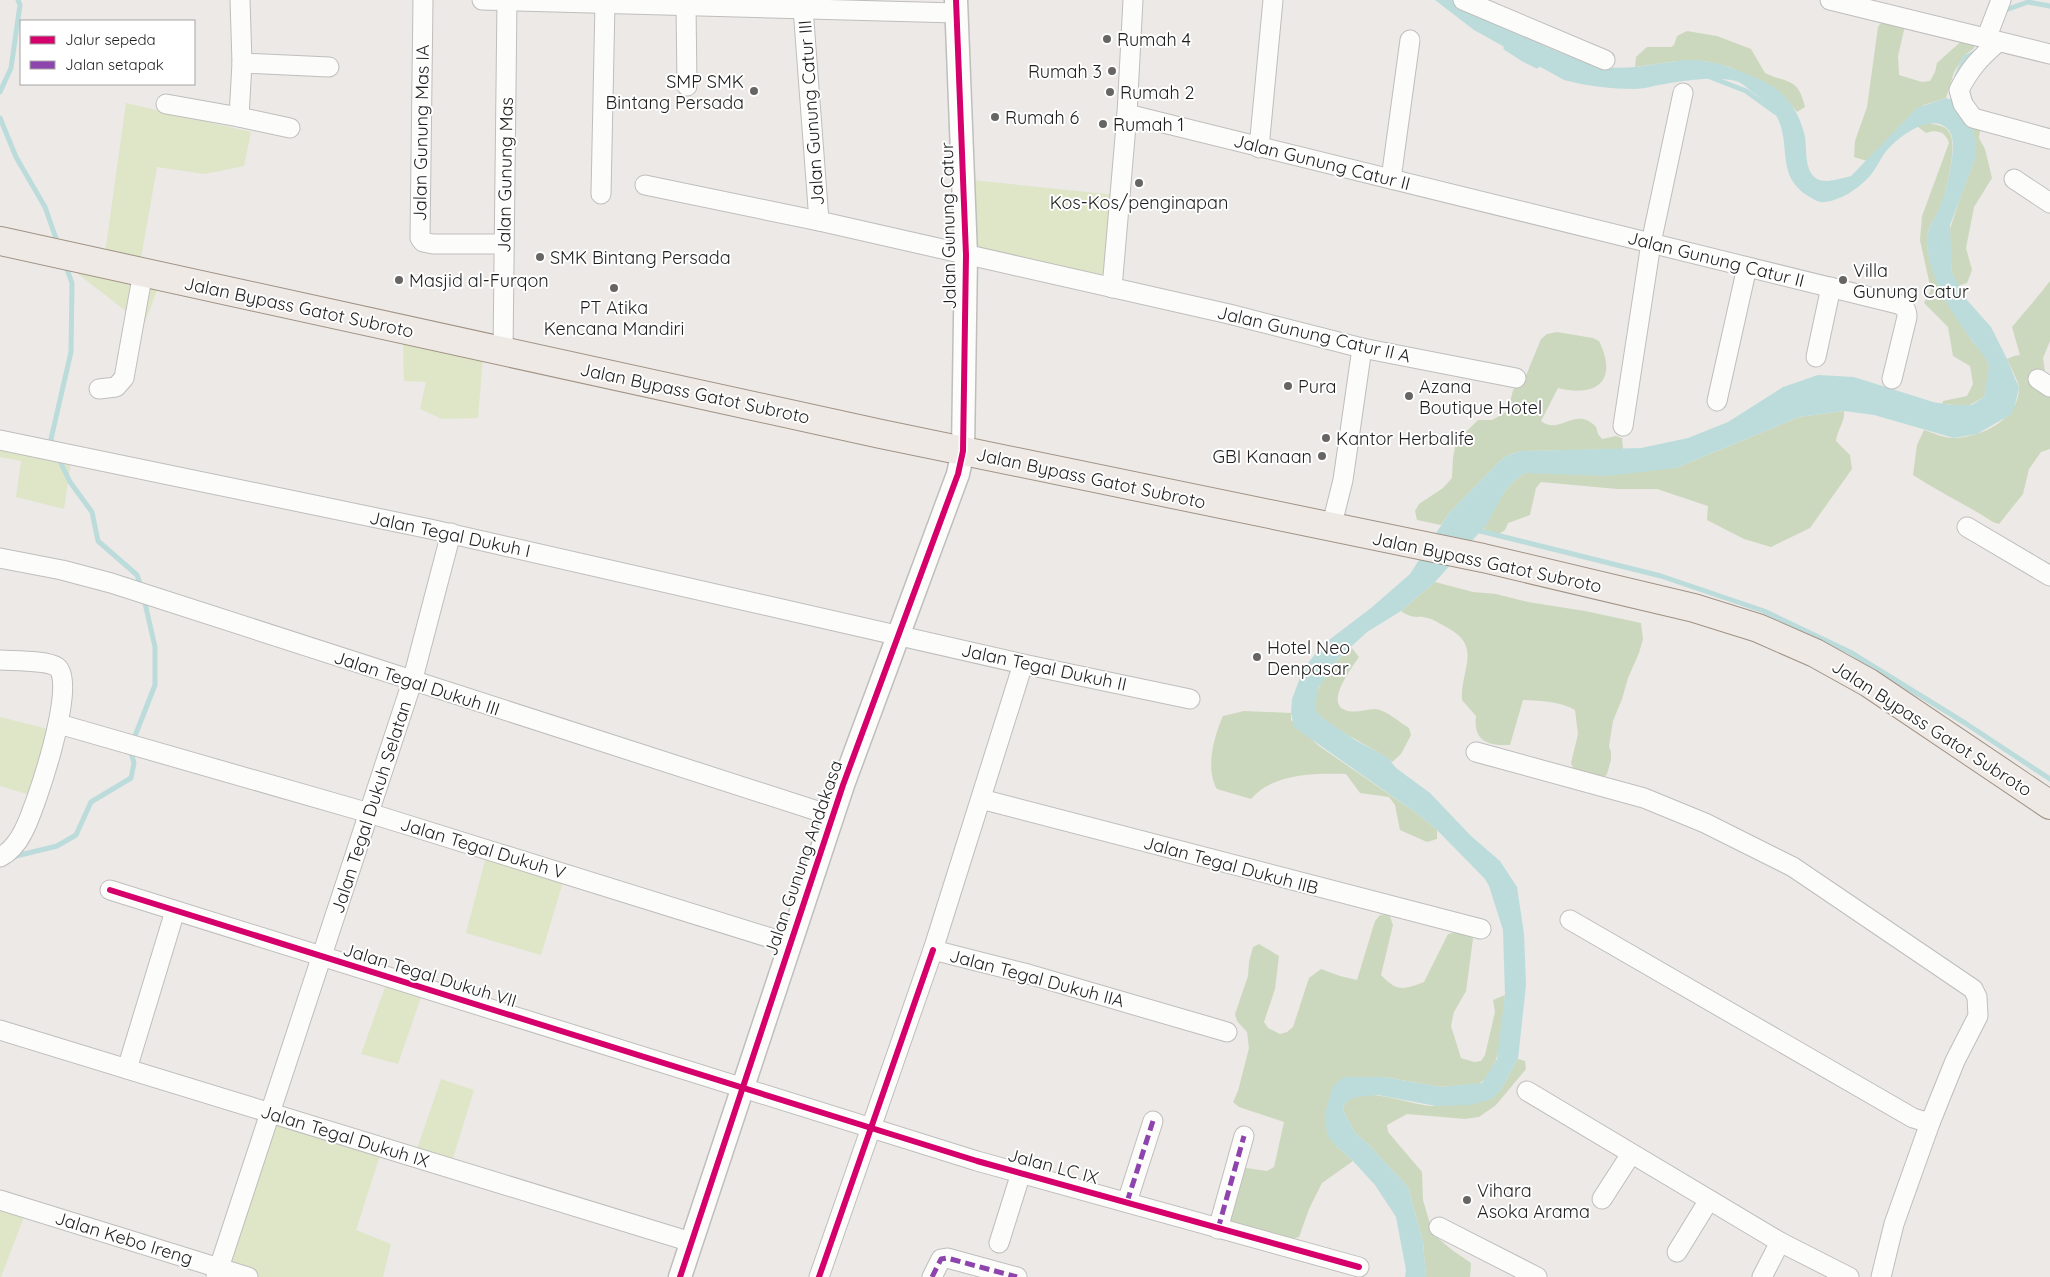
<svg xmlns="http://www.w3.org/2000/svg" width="2050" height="1277" viewBox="0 0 2050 1277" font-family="Quicksand,sans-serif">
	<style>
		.grass { fill: #dee6c7 }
		.forest { fill: #ccd8bd }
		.water { fill: #bcdcdc }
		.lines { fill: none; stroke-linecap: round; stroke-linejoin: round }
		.stream { stroke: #bcdcdc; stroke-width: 5 }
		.minor-casing { stroke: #bfbebd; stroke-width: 21 }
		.tertiary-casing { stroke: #bfbebd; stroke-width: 25 }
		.primary-casing { stroke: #a09285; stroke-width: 30 }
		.minor { stroke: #fcfcfb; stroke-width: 19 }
		.tertiary { stroke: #fcfcfb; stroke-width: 22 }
		.primary { stroke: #efe9e5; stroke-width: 28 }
		.quiet { stroke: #8e44ad; stroke-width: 5; stroke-dasharray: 10 5; stroke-linecap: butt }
		.cycleway-casing { stroke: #fff; stroke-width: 9 }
		.cycleway { stroke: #d6006c; stroke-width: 6 }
		.poi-dot { fill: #666564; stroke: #fff; stroke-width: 2 }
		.labels { text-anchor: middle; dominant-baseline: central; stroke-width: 4; stroke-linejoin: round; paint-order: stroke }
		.poi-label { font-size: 18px; fill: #1e1e1e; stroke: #fff; text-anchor: start }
		.street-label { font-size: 18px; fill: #1e1e1e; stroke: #fff }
	</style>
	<rect width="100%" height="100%" fill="#ece9e6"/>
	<g class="grass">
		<path d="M126 103 251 132 244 166 205 174 157 167 137 281 159 285 144 325 73 270 102 275Z"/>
		<path d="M952 178 1116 195 1109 266 1097 280 957 253Z"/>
		<path d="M403 343 483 356 478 418 442 419 420 409 426 382 404 381Z"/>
		<path d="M0 431 73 449 64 509 16 497 21 461 0 457Z"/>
		<path d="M0 717 55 731 37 797 0 786Z"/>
		<path d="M487 853 564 879 541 955 466 933Z"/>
		<path d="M388 979 423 991 398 1064 361 1054Z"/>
		<path d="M441 1079 474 1090 450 1168 414 1158Z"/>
		<path d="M278 1116 382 1149 356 1230 391 1244 383 1277H235L223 1273Z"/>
		<path d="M0 1201 27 1209 1 1277H0Z"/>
	</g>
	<g class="forest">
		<path d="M1887 21 1905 26 1898 56 1899 75 1922 82 1930 81 1935 72 1937 63 1965 38 1974 45V48L1965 55 1954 72 1946 98 1924 105 1867 161 1854 157 1855 141 1867 107 1878 27 1880 24Z"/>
		<path d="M1687 31 1717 36 1751 49 1765 73C1788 84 1798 77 1805 107L1797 112 1780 92 1730 67 1705 61H1677L1635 67 1636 57 1647 47H1671L1674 45 1677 36Z"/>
		<path d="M1929 123C1936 125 1945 125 1949 132 1958 143 1947 189 1942 203 1938 214 1926 229 1927 241 1927 272 1956 315 1972 341 1978 349 1988 357 1989 367 1990 376 1986 388 1984 397L1968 406 1942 404 1943 401 1967 396 1973 384 1970 366 1953 356 1948 327 1924 303 1931 290 1920 240 1922 216 1949 143C1946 131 1935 129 1926 133L1917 126Z"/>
		<path d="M1984 124 1980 131 1979 138 1985 149 1992 178 1974 207 1966 248 1972 270 1967 283 1958 286 1952 273 1949 232 1960 198 1975 159 1972 126Z"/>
		<path d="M2050 281V341L2043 358 2048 393 2050 395V449L2041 452 2029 469 2023 494 1999 524 1993 522C1967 505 1939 492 1913 475L1917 445 1924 430C1933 433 1944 438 1954 438 1981 437 2019 420 2019 388 2018 380 2011 368 2007 359L2014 356 2020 355 2012 327C2025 311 2038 297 2050 281Z"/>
		<path d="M1557 332 1593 338 1599 341C1618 380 1598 398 1558 388L1541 421C1559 436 1576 405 1596 427L1598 434 1602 439 1616 436 1622 438 1623 449 1520 451 1506 456 1500 461 1449 513 1441 525 1417 520 1415 511 1419 504 1443 488 1452 478 1453 458 1456 442 1478 420H1492L1508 411 1513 390 1525 378 1541 339 1547 334Z"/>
		<path d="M1844 411C1845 422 1837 430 1836 441L1850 455 1852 469 1810 528 1771 547 1744 539 1707 520 1708 506 1657 489H1617L1541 482 1536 488 1530 515 1508 523 1505 530 1499 534 1483 529 1505 491 1514 481 1525 473 1676 468 1799 417Z"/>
		<path d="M1435 582 1473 592 1496 594 1528 602 1585 611 1641 623 1643 639 1639 653 1628 678 1622 699 1613 721 1609 746 1611 752V760L1607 774 1602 779 1574 770 1571 763 1578 734 1575 710C1559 701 1541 701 1523 700L1510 745C1488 746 1473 741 1476 716L1462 700C1460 670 1483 647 1448 628 1442 625 1436 621 1431 619 1418 614 1415 621 1401 611Z"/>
		<path d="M1351 647 1359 657C1351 669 1323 705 1348 711 1358 713 1366 709 1375 709 1386 710 1399 722 1409 728L1411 735 1401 754 1392 762C1377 748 1322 726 1315 709 1311 701 1319 687 1323 680 1331 668 1340 656 1351 647Z"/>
		<path d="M1244 711 1291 713V720L1319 746 1419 815 1437 830V839L1427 842 1400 830 1395 805 1389 797 1360 793 1346 774C1315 773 1273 773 1251 799L1217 789C1205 769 1214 736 1223 716Z"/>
		<path d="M1389 914 1393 925 1381 975C1397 992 1403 990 1424 982L1448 934 1464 931 1470 933 1473 939 1466 991 1454 1012 1451 1026 1461 1058 1474 1062 1481 1061 1485 1055 1495 1012 1493 1000 1505 995C1502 1019 1503 1073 1478 1084L1441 1087 1384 1077H1344L1336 1146 1353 1161 1322 1183 1309 1209 1299 1237 1292 1239 1232 1224 1228 1218 1240 1173 1246 1168 1267 1171 1274 1167 1284 1122 1239 1107 1233 1102 1238 1091 1249 1048 1247 1032 1237 1021 1235 1014 1248 976 1249 962 1253 947 1259 944 1279 956 1275 989 1264 1022 1268 1028 1280 1034 1287 1032 1293 1027 1309 978 1321 969 1340 976 1357 980 1375 921 1380 915Z"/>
		<path d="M1518 1059 1525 1061 1526 1069 1496 1105 1479 1117 1465 1119 1407 1114 1387 1125 1388 1132 1422 1172 1423 1200 1433 1234 1452 1250 1471 1263 1470 1277H1426L1423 1242 1408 1187 1368 1144 1355 1133 1343 1110 1345 1103C1366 1083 1411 1107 1436 1106 1452 1105 1483 1095 1500 1091Z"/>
	</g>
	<path class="water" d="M1435 0C1442 0 1452 0 1458 0 1471 4 1489 17 1501 24 1533 41 1563 56 1598 65 1624 72 1651 64 1677 61 1709 56 1739 70 1767 83 1787 93 1801 116 1805 137 1807 150 1804 171 1817 179 1827 184 1841 178 1851 176L1917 108 1946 98 1959 102 1972 126 1975 140V159L1950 225 1952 273 1967 300 1991 327 2007 359 2019 388 2014 409 2010 415 1977 434 1954 438 1874 415 1844 411 1799 417 1676 468 1607 476 1525 473 1514 481 1505 491 1487 524 1435 582 1401 611 1367 632 1340 657 1318 688 1315 709 1321 717 1355 740 1387 757 1396 768 1430 793 1471 836 1500 861 1517 887 1524 934 1526 985 1518 1059 1500 1091 1492 1099 1470 1105 1436 1106 1378 1095 1355 1097 1345 1103 1343 1110 1355 1133 1368 1144 1408 1187 1423 1242 1426 1277H1405L1406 1270 1396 1217 1375 1185 1353 1161 1336 1146 1327 1135 1325 1113 1333 1086 1344 1077H1384L1441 1087 1482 1083 1497 1059 1505 995 1503 930 1489 886 1485 879 1437 830 1419 815 1294 727 1291 713 1292 699 1303 670 1321 646 1371 608 1410 574 1449 513 1500 461 1506 456 1520 451 1641 448 1688 438 1728 422 1783 387 1818 375 1854 377 1933 402 1951 405H1972L1984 397 1989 367 1987 360C1962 328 1930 287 1927 244 1925 230 1937 216 1942 202 1947 189 1958 144 1950 132 1935 110 1901 135 1889 148 1880 157 1876 171 1867 179 1856 190 1841 200 1825 202 1818 203 1813 199 1808 196 1776 176 1791 147 1778 119 1773 108 1764 101 1755 94 1749 90 1743 83 1736 81 1717 76 1684 80 1665 84 1655 85 1645 89 1635 89 1612 89 1586 86 1564 80L1474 30Z"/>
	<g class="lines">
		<g class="stream">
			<path d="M2003 11 2028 2 2050 6"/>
			<path d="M1506 48 1523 59 1537 66"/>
			<path d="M1957 76 1965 58 1976 52"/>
			<path d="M1710 77 1746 91 1775 112"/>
			<path d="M0 92 11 68 20 5 18 0"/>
			<path d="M0 118 16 157 45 207 58 244"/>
			<path d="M54 447 51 439 71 352 72 283 65 264"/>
			<path d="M58 457 70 482 92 512 98 541 137 575 142 589"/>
			<path d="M1476 530 1661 576 1764 611 1850 652 1965 723 2050 779"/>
			<path d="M133 741 155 685V647L144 599"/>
			<path d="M12 857 57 846 76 835 91 802 131 778 134 763 130 749"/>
		</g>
		<g class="minor-casing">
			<g id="minor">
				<path d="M423 0 420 238 423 242 433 244H504"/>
				<path d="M482 0 956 13"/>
				<path d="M1463 0 1605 60"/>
				<path d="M1830 0 2050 54"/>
				<path d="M686 5 687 86"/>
				<path d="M803 8 819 221"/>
				<path d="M1986 39 2001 0"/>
				<path d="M1998 42C1980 58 1970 68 1959 90L1963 104 1973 118 2050 139"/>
				<path d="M242 63 329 67"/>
				<path d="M166 104 239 117 290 128"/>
				<path d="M1127 114 1898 304C1905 307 1907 310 1907 317L1892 379"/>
				<path d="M239 117 242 63 240 0"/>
				<path d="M1259 148 1273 0"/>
				<path d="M1391 179 1410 40"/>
				<path d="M2014 179 2050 203"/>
				<path d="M645 185 819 221 1229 314 1362 348 1516 378"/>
				<path d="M601 194 605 3"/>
				<path d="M1112 288 1127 114 1133 0"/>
				<path d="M503 351 507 0"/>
				<path d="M1816 357 1831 287"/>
				<path d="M2038 379 2050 387"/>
				<path d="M99 389 116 387 124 378 143 272"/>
				<path d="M1717 401 1747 267"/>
				<path d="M1623 426 1651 243 1683 93"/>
				<path d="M0 440 430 529 1023 664 1190 699"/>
				<path d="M1967 527 2050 576"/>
				<path d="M1331 528 1343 480 1362 348"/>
				<path d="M0 558 62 570 111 583 833 816"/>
				<path d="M0 660C13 661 47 660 57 667 78 683 35 810 23 832 18 842 10 852 0 857"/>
				<path d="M59 724 369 813 790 944"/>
				<path d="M1476 752 1644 798 1705 823 1793 867 1973 989 1977 997 1978 1016 1955 1061 1930 1123 1913 1118 1570 920"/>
				<path d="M981 799 1481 929"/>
				<path d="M110 890 977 1161 1359 1267"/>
				<path d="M933 950 1028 974 1227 1032"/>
				<path d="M0 1030 691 1242"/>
				<path d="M127 1069 175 911"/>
				<path d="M1527 1091 1780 1242 1849 1277"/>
				<path d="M1602 1199 1631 1154"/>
				<path d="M0 1200 248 1277"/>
				<path d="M1127 1202 1153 1121"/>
				<path d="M1439 1227 1537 1277"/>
				<path d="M1218 1229 1244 1136"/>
				<path d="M999 1243 1021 1173"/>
				<path d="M1677 1252 1709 1200"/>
				<path d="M216 1277 412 682 451 533"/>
				<path d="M819 1277 933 950 1023 664"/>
				<path d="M932 1277 941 1259 947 1258 1017 1277"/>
				<path d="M1762 1277 1780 1242"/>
				<path d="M1881 1277 1894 1224 1930 1123"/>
			</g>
		</g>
		<g class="tertiary-casing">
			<path id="tertiary" d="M680 1277 843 785 958 474 963 451 966 255 956 0"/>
		</g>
		<g class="primary-casing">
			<path id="primary" d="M0 241 881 434 1483 558 1694 608 1758 628 1815 653 1869 683 2050 805"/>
		</g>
		<use href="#minor" class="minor"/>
		<use href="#tertiary" class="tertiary"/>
		<use href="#primary" class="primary"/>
		<g class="quiet">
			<path d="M1127 1202 1153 1121"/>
			<path d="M1218 1229 1244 1136"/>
			<path d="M932 1277 941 1259 947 1258 1017 1277"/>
		</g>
		<g class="cycleway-casing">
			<g id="cycleway">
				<path d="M110 890 977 1161 1359 1267"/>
				<path d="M680 1277 843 785 958 474 963 451 966 255 956 0"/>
				<path d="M819 1277 933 950"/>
			</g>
		</g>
		<use href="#cycleway" class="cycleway"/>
	</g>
	<g class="poi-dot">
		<circle cx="1107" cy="39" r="5"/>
		<circle cx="1112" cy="71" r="5"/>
		<circle cx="754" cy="91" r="5"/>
		<circle cx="1110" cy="92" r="5"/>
		<circle cx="995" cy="117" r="5"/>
		<circle cx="1103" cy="124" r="5"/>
		<circle cx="1139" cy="183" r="5"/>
		<circle cx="540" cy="257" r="5"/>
		<circle cx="399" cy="280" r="5"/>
		<circle cx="1843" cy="280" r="5"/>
		<circle cx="614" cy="288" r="5"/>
		<circle cx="1288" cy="386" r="5"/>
		<circle cx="1409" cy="396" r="5"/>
		<circle cx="1326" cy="438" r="5"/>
		<circle cx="1322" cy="456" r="5"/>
		<circle cx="1257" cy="657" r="5"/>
		<circle cx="1467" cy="1200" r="5"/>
	</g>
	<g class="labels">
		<g class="poi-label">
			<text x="1117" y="39">Rumah 4</text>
			<text x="1102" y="71" text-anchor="end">Rumah 3</text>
			<text x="744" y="81" text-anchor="end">SMP SMK<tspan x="744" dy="21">Bintang Persada</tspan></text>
			<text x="1120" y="92">Rumah 2</text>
			<text x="1005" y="117">Rumah 6</text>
			<text x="1113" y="124">Rumah 1</text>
			<text x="1139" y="202" text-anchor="middle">Kos-Kos/penginapan</text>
			<text x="550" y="257">SMK Bintang Persada</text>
			<text x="1853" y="270">Villa<tspan x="1853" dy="21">Gunung Catur</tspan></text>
			<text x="409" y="280">Masjid al-Furqon</text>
			<text x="614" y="307" text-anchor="middle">PT Atika<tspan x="614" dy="21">Kencana Mandiri</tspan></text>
			<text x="1298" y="386">Pura</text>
			<text x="1419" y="386">Azana<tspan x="1419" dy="21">Boutique Hotel</tspan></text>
			<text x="1336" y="438">Kantor Herbalife</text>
			<text x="1312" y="456" text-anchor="end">GBI Kanaan</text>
			<text x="1267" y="647">Hotel Neo<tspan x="1267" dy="21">Denpasar</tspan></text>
			<text x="1477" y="1190">Vihara<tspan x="1477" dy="21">Asoka Arama</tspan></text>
		</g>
		<g class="street-label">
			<text transform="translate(811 113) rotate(-94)">Jalan Gunung Catur III</text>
			<text transform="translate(421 133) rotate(-89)">Jalan Gunung Mas IA</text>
			<text transform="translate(1322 162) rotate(14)">Jalan Gunung Catur II</text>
			<text transform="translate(505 175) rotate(-89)">Jalan Gunung Mas</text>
			<text transform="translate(948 226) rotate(-91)">Jalan Gunung Catur</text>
			<text transform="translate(1716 259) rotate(14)">Jalan Gunung Catur II</text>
			<text transform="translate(299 307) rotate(12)">Jalan Bypass Gatot Subroto</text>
			<text transform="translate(1314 334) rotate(13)">Jalan Gunung Catur II A</text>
			<text transform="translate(695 393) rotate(12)">Jalan Bypass Gatot Subroto</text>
			<text transform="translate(1091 478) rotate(12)">Jalan Bypass Gatot Subroto</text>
			<text transform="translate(450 534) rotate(12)">Jalan Tegal Dukuh I</text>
			<text transform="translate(1487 562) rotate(12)">Jalan Bypass Gatot Subroto</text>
			<text transform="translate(1044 667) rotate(12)">Jalan Tegal Dukuh II</text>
			<text transform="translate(417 683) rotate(18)">Jalan Tegal Dukuh III</text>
			<text transform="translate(1932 728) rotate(33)">Jalan Bypass Gatot Subroto</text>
			<text transform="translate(371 807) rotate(-72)">Jalan Tegal Dukuh Selatan</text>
			<text transform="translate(483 848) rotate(17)">Jalan Tegal Dukuh V</text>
			<text transform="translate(803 858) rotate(-71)">Jalan Gunung Andakasa</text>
			<text transform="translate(1231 865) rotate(15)">Jalan Tegal Dukuh IIB</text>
			<text transform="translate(430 975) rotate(17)">Jalan Tegal Dukuh VII</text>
			<text transform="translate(1037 978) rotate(15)">Jalan Tegal Dukuh IIA</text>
			<text transform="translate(345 1136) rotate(17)">Jalan Tegal Dukuh IX</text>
			<text transform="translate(1053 1166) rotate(15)">Jalan LC IX</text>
			<text transform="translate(124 1238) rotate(17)">Jalan Kebo Ireng</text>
		</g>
	</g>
	<rect x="20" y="20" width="175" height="65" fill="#ffffff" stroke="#a5a5a5"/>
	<rect x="30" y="36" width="25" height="8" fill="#d6006c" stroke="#a5a5a5"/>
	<text x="65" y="45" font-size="15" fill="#1e1e1e">Jalur sepeda</text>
	<rect x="30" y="61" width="25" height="8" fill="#8e44ad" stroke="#a5a5a5"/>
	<text x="65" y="70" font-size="15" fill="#1e1e1e">Jalan setapak</text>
</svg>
